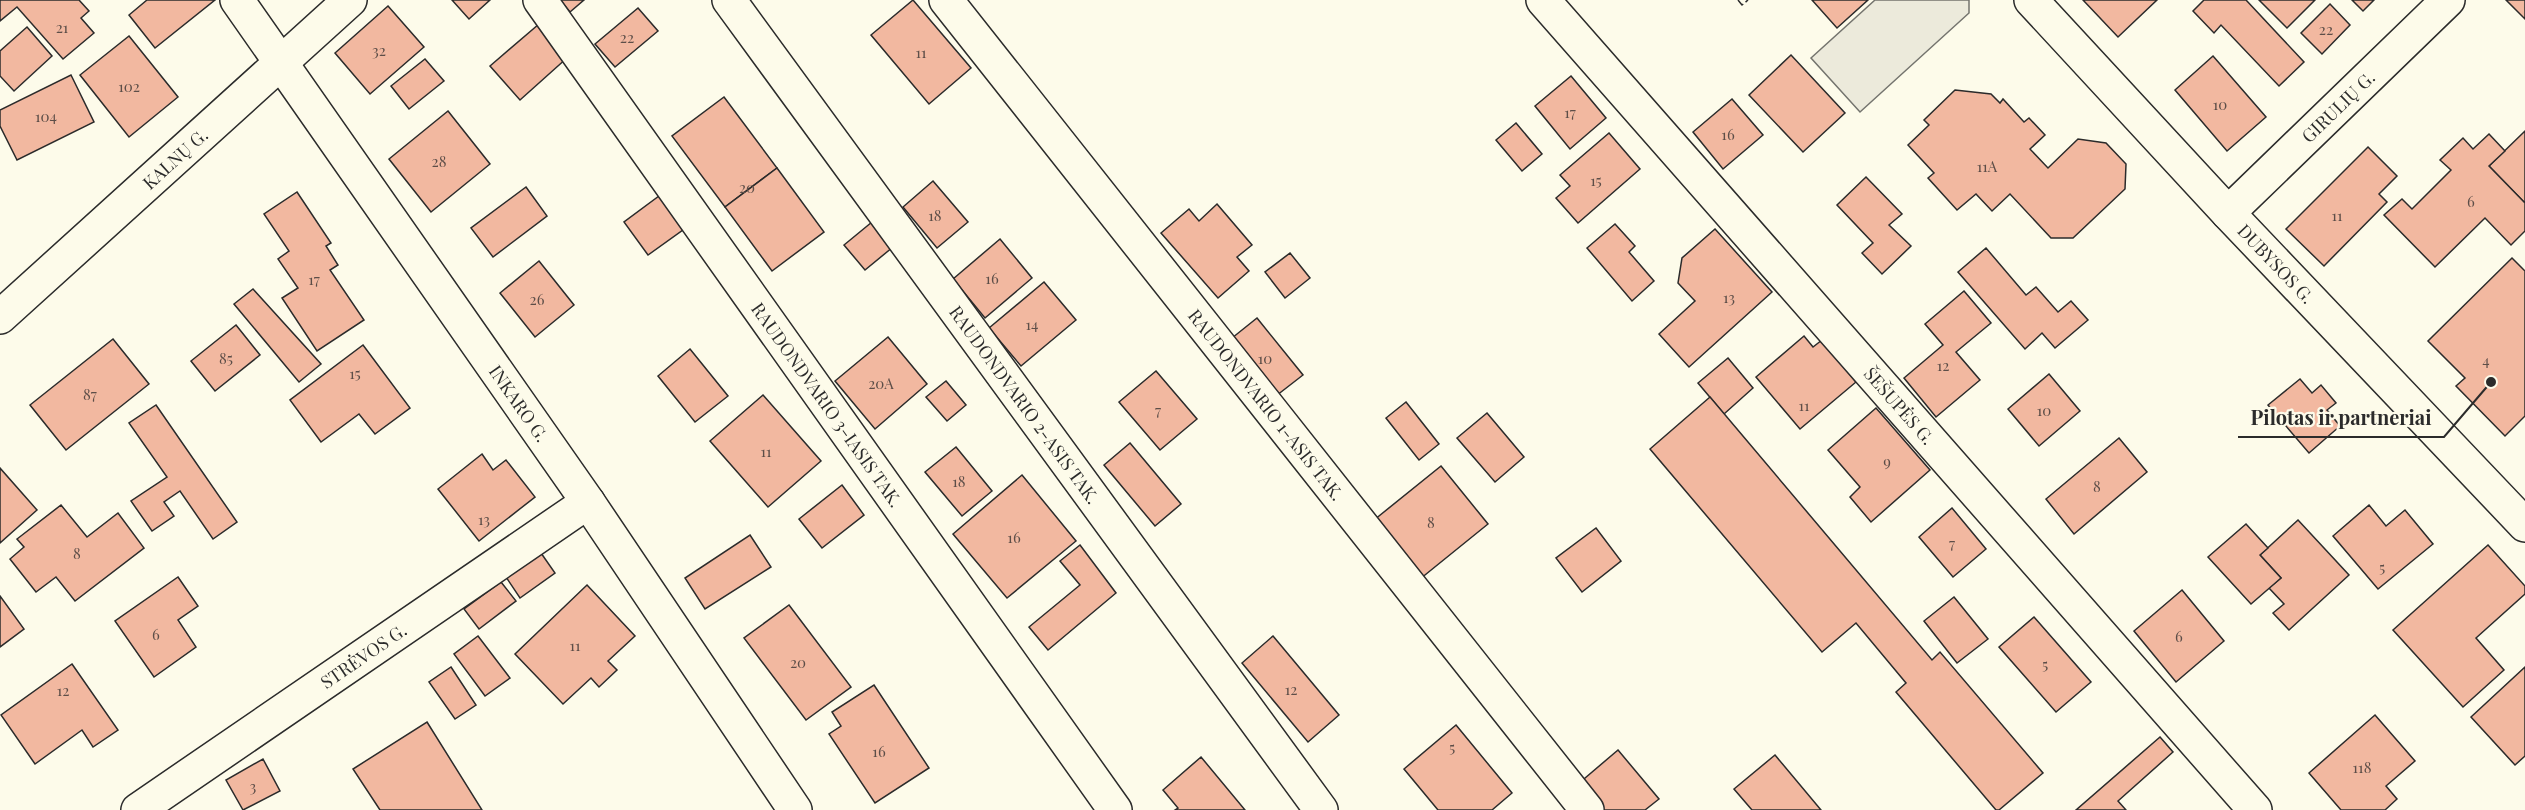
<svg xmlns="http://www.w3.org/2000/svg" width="2525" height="810" viewBox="0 0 2525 810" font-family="'Playfair Display',serif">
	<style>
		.parking { fill: #eceadb; stroke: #74746e; stroke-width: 1.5 }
		.building { fill: #f2b8a0; stroke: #2b2b2b; stroke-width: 1.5 }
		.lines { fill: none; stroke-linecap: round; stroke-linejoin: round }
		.minor-casing { stroke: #2b2b2b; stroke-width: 36 }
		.minor { stroke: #fdfbea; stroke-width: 33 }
		.fence { stroke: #2b2b2b; stroke-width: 1.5; stroke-dasharray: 8 3; stroke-linecap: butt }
		.labels { text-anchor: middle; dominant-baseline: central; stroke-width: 4.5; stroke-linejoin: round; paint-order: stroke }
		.number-label { font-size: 15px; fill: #5d4e48 }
		.street-label { font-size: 18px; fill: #2b2b2b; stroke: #fdfbea }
		.leader { fill: none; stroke: #2b2b2b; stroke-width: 2 }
		.callout-dot { fill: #2b2b2b; stroke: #fdfbea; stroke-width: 2 }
		.callout-label { font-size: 20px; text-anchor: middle; font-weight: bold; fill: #2b2b2b; stroke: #fdfbea; stroke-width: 4.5; stroke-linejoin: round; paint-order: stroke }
	</style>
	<rect width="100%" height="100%" fill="#fdfbea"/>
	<path class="parking" d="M1875 0H1969V13L1860 112 1811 58Z"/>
	<g class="building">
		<path d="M0 0H79L89 11 81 18 94 33 63 59 17 7 0 21Z"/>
		<path d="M147 0H215L155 48 129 15Z"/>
		<path d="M452 0H490L469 19Z"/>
		<path d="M560 0H584L570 12Z"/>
		<path d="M913 0 971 68 929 104 871 35Z"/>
		<path d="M1812 0H1868L1837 28Z"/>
		<path d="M2083 0H2157L2118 37Z"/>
		<path d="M2204 0H2246L2304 62 2279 86 2221 25 2214 33 2193 11Z"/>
		<path d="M2259 0H2315L2287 28Z"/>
		<path d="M2352 0H2374L2363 11Z"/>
		<path d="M2506 0H2525V19Z"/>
		<path d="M2330 4 2350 25 2322 54 2301 33Z"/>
		<path d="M388 6 424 47 370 94 335 53Z"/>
		<path d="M638 8 658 31 615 67 595 44Z"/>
		<path d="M539 24 568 57 520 100 490 66Z"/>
		<path d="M27 27 52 56 14 91 0 76V51Z"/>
		<path d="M129 36 178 97 129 137 80 75Z"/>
		<path d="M1791 55 1845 113 1803 152 1749 95Z"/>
		<path d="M2213 56 2266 117 2227 151 2175 90Z"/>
		<path d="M425 59 444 81 409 109 391 86Z"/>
		<path d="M71 75 94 122 17 160 0 126V110Z"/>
		<path d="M1571 76 1606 118 1570 149 1535 106Z"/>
		<path d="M1955 90 1991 94 2000 103 2003 99 2024 122 2029 118 2045 135 2030 149 2048 168 2078 139 2106 143 2126 164 2125 189 2073 238H2051L2010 194 1992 211 1976 194 1957 210 1928 178 1934 173 1908 145 1929 125 1924 120Z"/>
		<path d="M724 97 777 168 725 207 672 136Z"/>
		<path d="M1732 99 1763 135 1723 169 1693 132Z"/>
		<path d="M448 111 490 164 431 212 389 159Z"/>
		<path d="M1516 123 1542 154 1522 171 1496 140Z"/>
		<path d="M2525 131V203L2489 166Z"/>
		<path d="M1609 133 1640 169 1578 223 1556 198 1570 186 1560 175Z"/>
		<path d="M2489 134 2505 151 2489 166 2525 203V231L2511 245 2485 218 2435 267 2384 215 2402 199 2412 209 2451 170 2440 160 2463 138 2473 149Z"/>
		<path d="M2368 147 2397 176 2379 194 2387 202 2324 266 2286 229Z"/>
		<path d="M777 168 824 232 772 271 725 207Z"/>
		<path d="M1866 177 1902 214 1889 225 1911 246 1882 274 1862 253 1873 243 1837 205Z"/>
		<path d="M933 181 968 222 937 248 903 207Z"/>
		<path d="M526 187 547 216 493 257 471 228Z"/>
		<path d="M297 192 331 243 326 246 338 265 330 270 364 320 317 351 282 298 298 288 278 259 289 251 264 214Z"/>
		<path d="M663 193 687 227 648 255 624 222Z"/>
		<path d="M1217 204 1252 245 1237 257 1249 271 1218 298 1161 233 1189 209 1199 221Z"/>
		<path d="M872 222 893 247 865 270 844 245Z"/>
		<path d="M1615 224 1635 246 1629 252 1654 281 1632 301 1587 248Z"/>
		<path d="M1715 229 1772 292 1689 367 1659 334 1695 301 1678 283 1682 258Z"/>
		<path d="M1000 239 1032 278 985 318 953 279Z"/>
		<path d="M1986 248 2026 295 2036 287 2058 312 2071 301 2088 320 2055 348 2042 333 2025 349 1958 272Z"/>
		<path d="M1290 253 1310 278 1285 298 1265 272Z"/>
		<path d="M2512 258 2525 271V416L2505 436 2456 386 2465 378 2428 341Z"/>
		<path d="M539 261 574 305 535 337 500 293Z"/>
		<path d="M1044 282 1076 320 1021 366 989 328Z"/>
		<path d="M253 289 321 364 299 382 234 304Z"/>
		<path d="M1964 291 1991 323 1956 352 1980 380 1936 417 1904 378 1943 345 1925 324Z"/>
		<path d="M1257 318 1303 375 1272 399 1227 342Z"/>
		<path d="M236 325 260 355 215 391 191 361Z"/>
		<path d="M1804 336 1813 347 1822 340 1856 382 1800 429 1756 377Z"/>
		<path d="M888 337 927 384 875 429 835 381Z"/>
		<path d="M113 339 149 384 66 450 30 405Z"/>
		<path d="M363 345 410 408 375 434 359 414 321 442 290 400Z"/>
		<path d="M690 349 728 396 695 422 658 376Z"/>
		<path d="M1728 358 1753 388 1724 414 1698 383Z"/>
		<path d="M1156 371 1197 419 1160 450 1119 402Z"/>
		<path d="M2049 374 2080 411 2039 446 2008 409Z"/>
		<path d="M2300 379 2312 393 2321 385 2336 403 2327 410 2340 426 2309 453 2268 405Z"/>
		<path d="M946 381 966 405 947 421 926 397Z"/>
		<path d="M763 395 821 461 768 507 710 441Z"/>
		<path d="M1710 397 1932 660 1940 652 2043 773 1999 810H1996L1896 692 1906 683 1856 623 1822 652 1650 449Z"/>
		<path d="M1406 402 1439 444 1419 460 1386 418Z"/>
		<path d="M156 405 237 522 213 539 180 491 164 502 174 516 152 531 131 501 167 477 129 423Z"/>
		<path d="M1876 408 1930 470 1871 522 1850 497 1860 487 1828 450Z"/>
		<path d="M1487 413 1524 457 1495 482 1457 438Z"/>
		<path d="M2119 438 2147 472 2074 534 2046 499Z"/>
		<path d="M1130 443 1181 504 1155 526 1104 465Z"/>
		<path d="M956 447 992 491 962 516 925 472Z"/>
		<path d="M482 454 493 470 506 460 535 497 479 541 438 489Z"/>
		<path d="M1441 466 1488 524 1420 579 1374 520Z"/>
		<path d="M0 468 37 510 0 543Z"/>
		<path d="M1022 475 1076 541 1007 598 953 534Z"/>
		<path d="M842 485 864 515 822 548 799 519Z"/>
		<path d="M61 505 87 537 118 513 144 548 75 601 56 577 36 592 10 559 24 547 17 539Z"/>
		<path d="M2369 505 2386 526 2405 510 2433 544 2378 589 2333 536Z"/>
		<path d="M1952 508 1986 549 1953 577 1919 537Z"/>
		<path d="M2298 520 2349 575 2289 630 2273 613 2284 604 2269 588 2281 578 2260 555Z"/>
		<path d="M2246 524 2268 548 2260 555 2281 578 2251 604 2208 557Z"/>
		<path d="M1596 528 1621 561 1582 592 1556 558Z"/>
		<path d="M750 535 771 567 705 609 685 578Z"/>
		<path d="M1080 545 1116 593 1048 650 1029 627 1080 585 1060 561Z"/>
		<path d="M2488 545 2525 586V594L2476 638 2504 670 2463 707 2393 630Z"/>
		<path d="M541 553 555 573 520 598 506 577Z"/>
		<path d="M178 577 198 606 178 620 196 647 154 677 115 621Z"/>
		<path d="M501 582 516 601 479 629 464 609Z"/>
		<path d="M587 585 635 636 608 661 617 670 599 687 591 678 563 704 515 654Z"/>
		<path d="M2182 590 2224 641 2176 682 2134 631Z"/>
		<path d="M0 596 24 629 0 647Z"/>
		<path d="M1954 597 1988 639 1957 663 1924 621Z"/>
		<path d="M789 605 851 687 806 720 744 638Z"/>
		<path d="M2034 617 2091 682 2056 712 1999 647Z"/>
		<path d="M478 636 510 678 485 696 454 654Z"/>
		<path d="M1273 636 1339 715 1308 742 1242 663Z"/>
		<path d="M72 664 118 730 93 747 82 730 35 764 1 715Z"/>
		<path d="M451 667 476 705 455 719 429 682Z"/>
		<path d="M2525 667V756L2515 765 2471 717Z"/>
		<path d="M874 685 929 768 875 803 829 734 841 726 832 712Z"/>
		<path d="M2375 715 2415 761 2386 786 2397 799 2385 810H2341L2309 773Z"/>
		<path d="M427 722 482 810H380L353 769Z"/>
		<path d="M1456 725 1512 793 1492 810H1438L1404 769Z"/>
		<path d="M2160 737 2173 752 2118 801 2126 810H2076Z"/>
		<path d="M1618 750 1659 799 1645 810H1600L1578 784Z"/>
		<path d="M1775 755 1821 810H1752L1734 789Z"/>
		<path d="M1201 757 1245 810H1175L1178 808 1163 790Z"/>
		<path d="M263 759 280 791 243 810 226 780Z"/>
	</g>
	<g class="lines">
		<g class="minor-casing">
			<g id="minor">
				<path id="s1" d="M237 0 588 502 795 810"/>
				<path id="s2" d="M540 0 1115 810"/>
				<path id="s3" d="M729 0 1321 810"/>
				<path id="s4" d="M946 0 1587 810"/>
				<path id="s5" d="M1543 0 2255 810"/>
				<path id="s6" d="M2031 0 2228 213 2525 525"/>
				<path id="s7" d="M2228 213 2448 0"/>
				<path id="s8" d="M0 317 350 0"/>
				<path id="s9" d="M138 810 588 502"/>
			</g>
		</g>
		<use href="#minor" class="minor"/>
		<path class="fence" d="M1738 0 1742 5 1748 0"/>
	</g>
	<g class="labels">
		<g class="number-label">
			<text x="62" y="27">21</text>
			<text x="2326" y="29">22</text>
			<text x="627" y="37">22</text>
			<text x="379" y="50">32</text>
			<text x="921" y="52">11</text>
			<text x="129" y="86">102</text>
			<text x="2220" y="104">10</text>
			<text x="1570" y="112">17</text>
			<text x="46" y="116">104</text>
			<text x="1728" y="134">16</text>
			<text x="439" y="161">28</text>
			<text x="1987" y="166">11A</text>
			<text x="1596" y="180">15</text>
			<text x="747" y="187">20</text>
			<text x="2471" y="201">6</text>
			<text x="935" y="215">18</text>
			<text x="2337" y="215">11</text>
			<text x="992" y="278">16</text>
			<text x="314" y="279">17</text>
			<text x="1729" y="297">13</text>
			<text x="537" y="299">26</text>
			<text x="1032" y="324">14</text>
			<text x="226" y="358">85</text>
			<text x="1265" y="358">10</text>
			<text x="2486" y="360">4</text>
			<text x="1943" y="365">12</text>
			<text x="355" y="373">15</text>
			<text x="881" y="383">20A</text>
			<text x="90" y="394">87</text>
			<text x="1804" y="405">11</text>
			<text x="1158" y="410">7</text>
			<text x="2044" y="410">10</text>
			<text x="766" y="451">11</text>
			<text x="1887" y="461">9</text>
			<text x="959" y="481">18</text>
			<text x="2097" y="486">8</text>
			<text x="484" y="519">13</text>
			<text x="1431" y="522">8</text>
			<text x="1014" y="537">16</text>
			<text x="1952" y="543">7</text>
			<text x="77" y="553">8</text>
			<text x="2382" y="567">5</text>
			<text x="156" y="634">6</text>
			<text x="2179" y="636">6</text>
			<text x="575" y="645">11</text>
			<text x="798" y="662">20</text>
			<text x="2045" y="664">5</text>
			<text x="1291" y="689">12</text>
			<text x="63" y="690">12</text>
			<text x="1452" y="747">5</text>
			<text x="879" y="751">16</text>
			<text x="2362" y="767">118</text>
			<text x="253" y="786">3</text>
		</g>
		<g class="street-label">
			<text stroke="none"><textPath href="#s7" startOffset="153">GIRULIŲ G.</textPath></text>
			<text stroke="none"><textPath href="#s8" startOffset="236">KALNŲ G.</textPath></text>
			<text stroke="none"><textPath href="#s6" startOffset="360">DUBYSOS G.</textPath></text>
			<text stroke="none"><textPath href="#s1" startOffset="492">INKARO G.</textPath></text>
			<text stroke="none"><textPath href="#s2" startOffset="496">RAUDONDVARIO 3-IASIS TAK.</textPath></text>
			<text stroke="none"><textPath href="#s3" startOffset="501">RAUDONDVARIO 2-ASIS TAK.</textPath></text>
			<text stroke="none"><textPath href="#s4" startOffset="516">RAUDONDVARIO 1-ASIS TAK.</textPath></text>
			<text stroke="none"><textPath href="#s5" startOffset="540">ŠEŠUPĖS G.</textPath></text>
			<text stroke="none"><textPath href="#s9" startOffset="273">STRĖVOS G.</textPath></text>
		</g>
	</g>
	<path class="leader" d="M2491 382L2444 437H2238"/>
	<circle class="callout-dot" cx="2491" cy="382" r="6"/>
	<g class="callout-label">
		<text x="2341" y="425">Pilotas ir partneriai</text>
	</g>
</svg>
